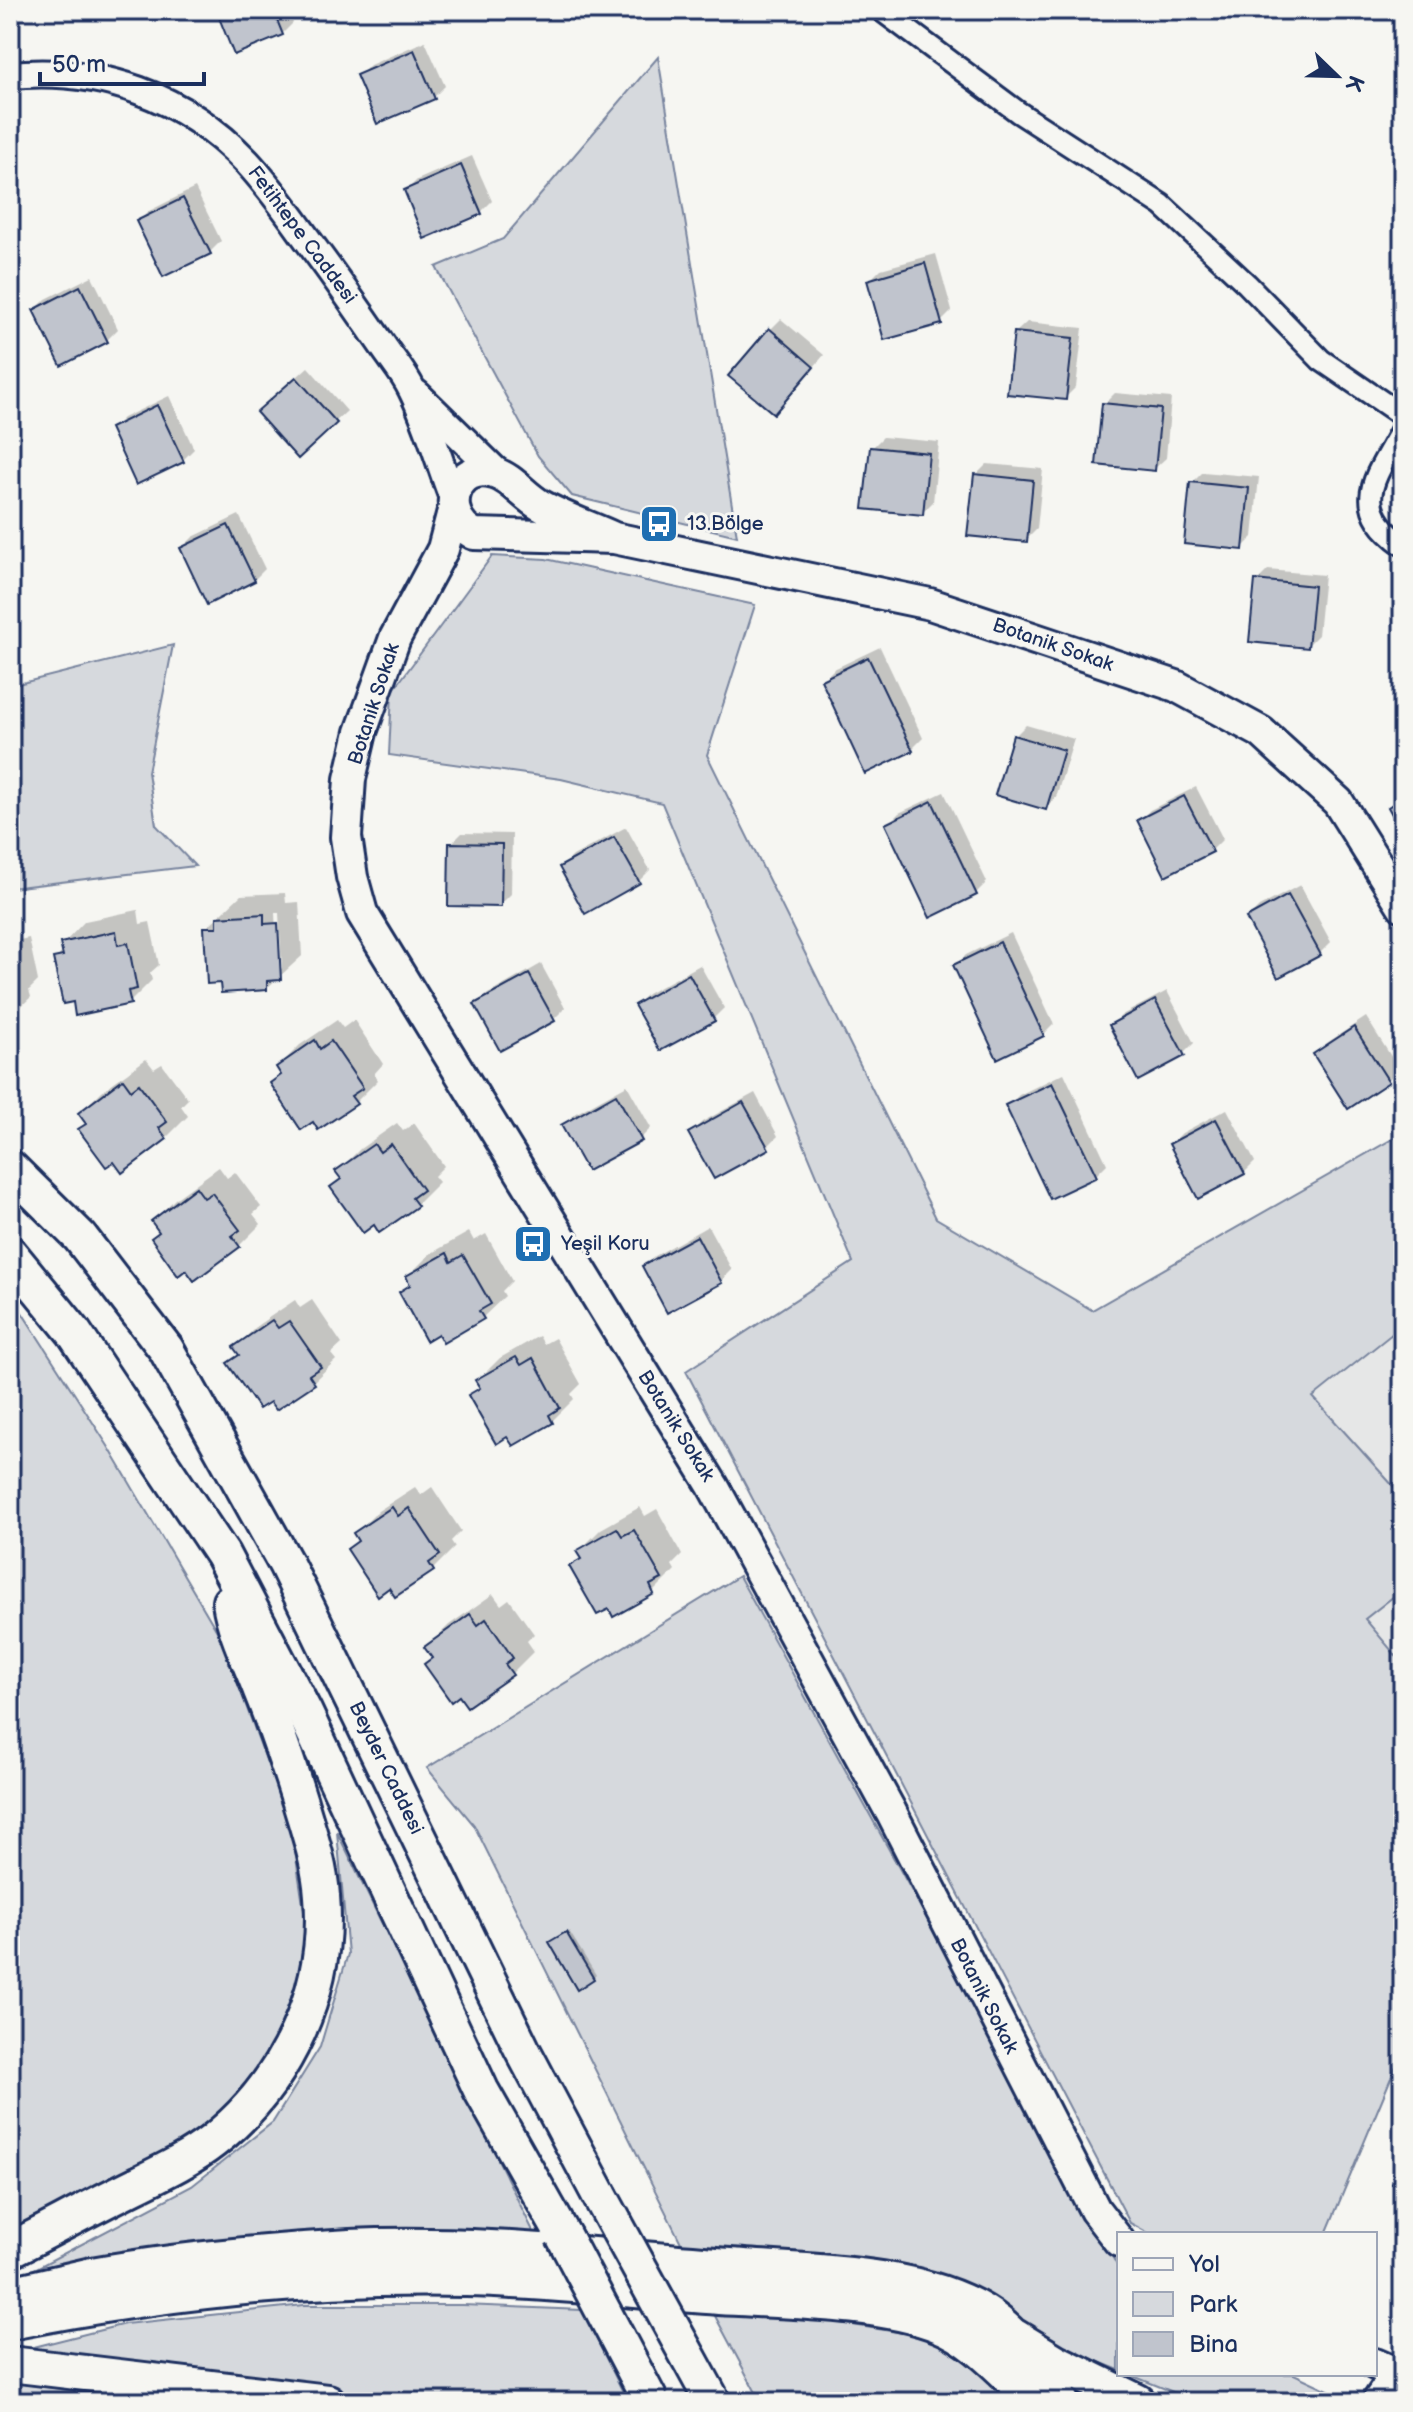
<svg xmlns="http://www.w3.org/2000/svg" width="1413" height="2412" viewBox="0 0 1413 2412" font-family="'Balsamiq Sans',sans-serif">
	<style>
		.built { fill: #e6e7e7 }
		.green { fill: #d6d9dd; stroke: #78849e; stroke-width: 2 }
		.shadow { fill: #0003; fill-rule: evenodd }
		.building { fill: #c0c4cd; stroke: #1b2f5e; stroke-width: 2 }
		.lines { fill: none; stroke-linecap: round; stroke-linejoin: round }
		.minor-casing { stroke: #1b2f5e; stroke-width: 26 }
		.tertiary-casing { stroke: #1b2f5e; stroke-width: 32 }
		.secondary-casing { stroke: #1b2f5e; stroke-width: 36 }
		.primary-casing { stroke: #1b2f5e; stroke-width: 40 }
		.trunk-casing { stroke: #1b2f5e; stroke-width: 40 }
		.minor { stroke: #f6f6f2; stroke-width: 20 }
		.tertiary { stroke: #f6f6f2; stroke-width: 26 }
		.secondary { stroke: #f6f6f2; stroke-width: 30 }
		.primary { stroke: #f6f6f2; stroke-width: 34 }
		.trunk { stroke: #f6f6f2; stroke-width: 34 }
		.trunk-bridge-casing { stroke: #1b2f5e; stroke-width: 40; stroke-linecap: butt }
		.trunk-bridge { stroke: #f6f6f2; stroke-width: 34 }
		.labels { text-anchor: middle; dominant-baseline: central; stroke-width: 6; stroke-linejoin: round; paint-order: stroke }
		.street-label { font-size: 20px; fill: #1b2f5e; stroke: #f6f6f2 }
		.poi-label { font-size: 20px; fill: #1b2f5e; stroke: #f6f6f2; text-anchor: start }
	</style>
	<rect width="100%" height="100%" fill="#f6f6f2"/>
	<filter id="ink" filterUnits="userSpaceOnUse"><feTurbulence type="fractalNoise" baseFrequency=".0125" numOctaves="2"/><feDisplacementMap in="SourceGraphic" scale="16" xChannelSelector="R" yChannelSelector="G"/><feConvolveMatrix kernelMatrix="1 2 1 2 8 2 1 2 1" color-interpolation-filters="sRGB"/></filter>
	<g filter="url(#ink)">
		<g class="built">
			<path d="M1403 1329V1497L1312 1397 1393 1333Z"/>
			<path d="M1403 1589V1664L1364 1619Z"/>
		</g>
		<g class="green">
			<path d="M658 57 737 536 572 496 538 456 436 267 503 239Z"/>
			<path d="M492 556 546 559 755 605 707 755 936 1218 1092 1310 1403 1133V1182L1399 1190 1403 1202V1329L1393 1333 1313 1397 1403 1497V1589L1365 1619 1403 1664V1805L1398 1810 1403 1812V2049L1326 2234H1150L1130 2223 686 1371 853 1262 662 803 561 779 389 755 392 692Z"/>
			<path d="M173 645 148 772 156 825 195 866 10 888V686Z"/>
			<path d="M10 1302 21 1311 108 1446 221 1638 292 1830 306 1925 294 2006 253 2084 178 2147 10 2233Z"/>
			<path d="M739 1576 1119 2269V2370L1049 2342 688 2257 474 1825 427 1768Z"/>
			<path d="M337 1832 538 2241 10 2282 192 2186 273 2122 320 2047 348 1954Z"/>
			<path d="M304 2305H463L582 2310 628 2402H413L10 2353 125 2324Z"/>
			<path d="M714 2314 821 2320 929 2337 962 2351 1015 2402H761Z"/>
			<path d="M1128 2374H1294L1354 2402H1198Z"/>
			<path d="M10 2383H16L160 2402H10Z"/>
		</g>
		<g class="shadow">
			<path d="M218 10H288L293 23 282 34Z"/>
			<path d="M425 41 445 86 434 97 359 76 370 65Z"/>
			<path d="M472 156 492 201 481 212 406 191 417 180Z"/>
			<path d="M195 188 221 241 210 252 138 222 149 211Z"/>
			<path d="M936 254 952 311 941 322 870 280 881 269Z"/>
			<path d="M92 276 118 329 107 340 35 310 46 299Z"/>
			<path d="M781 319 824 355 785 401 770 330Z"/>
			<path d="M1027 322 1083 328 1076 387 1065 398 1015 333Z"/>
			<path d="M308 367 347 411 298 456 270 401Z"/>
			<path d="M1115 393 1171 398 1166 458 1154 469 1104 404Z"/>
			<path d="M169 396 194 449 183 460 112 429 123 418Z"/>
			<path d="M883 437 939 442 933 502 922 513 872 448Z"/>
			<path d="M987 464 1043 469 1037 529 1026 540 976 475Z"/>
			<path d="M1203 472 1259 477 1253 537 1242 548 1192 483Z"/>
			<path d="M239 515 265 569 254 580 182 548 193 537Z"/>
			<path d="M1268 570 1324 575 1318 635 1307 646 1257 581Z"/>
			<path d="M880 647 923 738 912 749 823 680 834 669Z"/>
			<path d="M1026 725 1074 739 1056 797 1045 808 1015 736Z"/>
			<path d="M1196 787 1223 839 1212 850 1139 821 1150 810Z"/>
			<path d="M944 792 987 882 976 893 888 824 899 813Z"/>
			<path d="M626 827 650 870 639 881 562 867 573 856Z"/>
			<path d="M462 833 512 834 511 894 500 905 451 844Z"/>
			<path d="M1300 885 1331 942 1320 953 1248 918 1259 907Z"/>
			<path d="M285 893 286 903 299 902 302 956 267 988 206 928 241 895ZM275 913H279L282 968 278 972Z"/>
			<path d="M138 910 140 924 150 922 159 965 150 973 152 980 130 1002 74 1000 56 959 64 950 63 944 85 921Z"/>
			<path d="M16 927 19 940 29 938 38 981 29 990 31 997 10 1017V928Z"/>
			<path d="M1011 933 1054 1024 1043 1035 955 966 966 955Z"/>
			<path d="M541 964 565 1008 554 1019 477 1005 488 994Z"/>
			<path d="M700 965 724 1008 713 1019 636 1005 647 994Z"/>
			<path d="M1167 991 1194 1043 1183 1054 1111 1026 1122 1015Z"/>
			<path d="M1366 1017 1399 1069 1388 1080 1349 1106 1316 1054 1327 1043Z"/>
			<path d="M337 1020 343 1028 354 1020 383 1064 374 1074 378 1080 356 1102 313 1119 272 1083 282 1073 278 1067 300 1045Z"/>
			<path d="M146 1059 154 1069 162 1064 188 1099 181 1106 188 1116 166 1138 114 1159 80 1113 102 1091Z"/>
			<path d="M1064 1073 1107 1164 1096 1175 1051 1197 1008 1106 1019 1095Z"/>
			<path d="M627 1085 651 1128 640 1139 564 1125 575 1114Z"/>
			<path d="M755 1093 778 1136 767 1147 691 1133 702 1122Z"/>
			<path d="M1227 1109 1255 1162 1244 1173 1171 1144 1182 1133Z"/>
			<path d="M397 1123 403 1131 414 1123 444 1166 434 1176 439 1182 417 1204 333 1187 343 1177 338 1171 360 1149Z"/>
			<path d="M219 1167 227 1178 235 1172 261 1207 253 1214 261 1224 239 1246 153 1238 160 1231 153 1221 175 1199Z"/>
			<path d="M708 1226 732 1270 721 1281 668 1310 644 1267 655 1256Z"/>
			<path d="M469 1232 474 1241 486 1234 512 1281 502 1291 505 1296 482 1318 401 1292 411 1282 408 1276 430 1254Z"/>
			<path d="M295 1300 300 1308 312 1300 342 1344 331 1354 336 1360 313 1382 271 1399 230 1363 240 1353 236 1347 258 1325Z"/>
			<path d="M539 1336 544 1344 555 1338 581 1384 571 1394 574 1399 552 1421 470 1395 481 1385 478 1380 500 1358Z"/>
			<path d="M415 1487 421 1495 432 1487 461 1531 451 1541 455 1547 433 1569 360 1540 356 1533 378 1511Z"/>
			<path d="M640 1507 645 1516 657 1509 682 1555 672 1565 675 1570 653 1592 572 1566 582 1556 579 1551 601 1529Z"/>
			<path d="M493 1594 501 1605 509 1599 534 1634 527 1641 534 1651 512 1673 468 1705 427 1647 449 1625Z"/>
			<path d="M569 1931 596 1975 593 1978 554 1940Z"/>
		</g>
		<g class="building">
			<path d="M216 10H273L283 35 234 55Z"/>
			<path d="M414 50 435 99 377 124 356 75Z"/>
			<path d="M461 165 482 214 424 239 404 190Z"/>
			<path d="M183 198 211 254 163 277 136 221Z"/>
			<path d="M925 263 942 324 884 340 867 280Z"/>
			<path d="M80 286 108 342 61 366 33 310Z"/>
			<path d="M769 328 814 367 774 414 728 376Z"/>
			<path d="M1014 332 1073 338 1066 400 1007 394Z"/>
			<path d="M296 377 337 423 298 459 256 412Z"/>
			<path d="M1102 403 1161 409 1155 471 1096 465Z"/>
			<path d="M157 405 184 462 136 485 110 428Z"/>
			<path d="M870 447 929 453 923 515 863 509Z"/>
			<path d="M974 474 1033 480 1027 542 967 536Z"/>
			<path d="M1190 482 1249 488 1243 550 1184 544Z"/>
			<path d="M228 525 255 581 207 605 180 548Z"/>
			<path d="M1255 580 1314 586 1308 648 1249 642Z"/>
			<path d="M868 657 913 751 865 774 821 680Z"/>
			<path d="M1013 735 1064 750 1046 810 995 795Z"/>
			<path d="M1184 796 1213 852 1165 876 1137 820Z"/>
			<path d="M1403 797V835L1388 807Z"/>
			<path d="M932 801 977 895 930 918 885 824Z"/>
			<path d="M614 837 640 883 585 914 559 867Z"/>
			<path d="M449 843 502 844 501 907 448 906Z"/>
			<path d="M1288 895 1321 955 1278 978 1246 918Z"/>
			<path d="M264 914V924L278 923 281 980 267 981V990L221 993 220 983 207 984 204 927H217V917Z"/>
			<path d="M116 931 118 945 128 943 137 989 128 991 131 1004 75 1016 73 1002 63 1004 53 958 63 956 60 943Z"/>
			<path d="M1000 942 1044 1036 997 1059 953 965Z"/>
			<path d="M529 974 555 1021 500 1051 474 1004Z"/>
			<path d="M689 974 715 1021 660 1051 634 1005Z"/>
			<path d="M1155 1000 1185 1056 1138 1081 1109 1025Z"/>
			<path d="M1354 1027 1389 1082 1348 1109 1313 1054Z"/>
			<path d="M315 1040 320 1049 331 1041 363 1088 351 1096 357 1104 318 1130 313 1122 301 1130 270 1083 281 1075 276 1067Z"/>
			<path d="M123 1079 131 1090 139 1084 167 1122 159 1128 167 1139 122 1173 114 1162 106 1167 78 1129 86 1124 78 1113Z"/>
			<path d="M1052 1083 1097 1177 1050 1199 1005 1105Z"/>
			<path d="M616 1094 642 1141 587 1171 561 1125Z"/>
			<path d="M743 1102 769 1149 714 1179 688 1133Z"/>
			<path d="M1216 1119 1245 1174 1198 1199 1169 1144Z"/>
			<path d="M374 1144 380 1152 391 1144 423 1190 412 1198 418 1206 379 1233 374 1225 363 1233 330 1187 341 1179 335 1171Z"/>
			<path d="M196 1187 204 1198 212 1193 240 1230 232 1236 240 1247 194 1281 186 1270 178 1276 151 1238 159 1232 151 1221Z"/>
			<path d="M697 1236 722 1283 667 1313 642 1266Z"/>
			<path d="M447 1253 451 1262 463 1255 491 1304 479 1311 484 1319 443 1343 438 1334 426 1341 399 1292 410 1285 406 1276Z"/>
			<path d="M272 1320 278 1328 289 1321 321 1367 309 1375 315 1384 276 1410 270 1402 259 1409 227 1363 239 1355 233 1347Z"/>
			<path d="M516 1357 521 1365 533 1358 560 1408 549 1415 553 1423 513 1446 507 1437 496 1444 468 1395 480 1388 475 1380Z"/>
			<path d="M392 1507 398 1516 409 1508 440 1555 429 1563 434 1571 395 1597 389 1588 378 1596 347 1549 358 1541 353 1533Z"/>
			<path d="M617 1528 622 1536 634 1530 662 1579 650 1585 654 1594 613 1617 609 1609 597 1615 569 1566 581 1559 576 1551Z"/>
			<path d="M470 1614 478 1625 486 1619 513 1658 505 1664 513 1675 467 1707 459 1696 451 1702 424 1664 432 1658 424 1647Z"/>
			<path d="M566 1932 594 1979 577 1990 549 1942Z"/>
			<path d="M1403 2157V2192L1398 2190 1399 2186 1392 2183Z"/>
		</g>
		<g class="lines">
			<g class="minor-casing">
				<g id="minor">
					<path d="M881 10 1018 112 1162 205 1247 284 1321 360 1403 416"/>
					<path d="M1403 427C1378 475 1346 505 1403 545"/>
				</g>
			</g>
			<g class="tertiary-casing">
				<g id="tertiary">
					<path d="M10 75C100 66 184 96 247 162 274 191 295 223 318 254 341 285 363 317 385 349 394 362 405 375 412 390 429 424 439 462 453 498"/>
					<path d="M417 394 500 475"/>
				</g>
			</g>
			<g class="secondary-casing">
				<g id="secondary">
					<path d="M453 511 443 549 395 638 361 732 350 779 346 837 352 877 362 913 713 1486 891 1812 1095 2210 1119 2241"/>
					<path d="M614 538C590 527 563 518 540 505 524 496 512 478 494 473 455 461 437 514 474 534L614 538 930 604 1176 686 1261 732 1338 802 1403 906"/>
					<path d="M1375 2364 1403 2376"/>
				</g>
			</g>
			<g class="primary-casing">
				<g id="primary">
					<path d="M1015 2337 1056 2362 1138 2402"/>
					<path d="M1380 2402 1399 2374"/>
				</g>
			</g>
			<g class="trunk-casing">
				<g id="trunk">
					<path d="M10 1168 80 1237 166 1349 286 1564 522 2049 600 2196"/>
					<path d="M10 1254 73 1331 222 1554 304 1711 481 2090 563 2235"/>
					<path d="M10 2250C46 2232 82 2212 118 2194 149 2178 185 2163 213 2141 286 2084 330 1989 322 1896 320 1864 309 1833 300 1802 288 1764 275 1725 260 1688 249 1659 235 1633 230 1602"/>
					<path d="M10 2294C37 2288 65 2281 92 2275 177 2260 264 2252 350 2247 476 2241 604 2257 730 2266 805 2272 917 2271 983 2312 1018 2333 1039 2370 1061 2402"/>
					<path d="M10 2322C160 2292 313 2275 466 2279 550 2281 635 2291 719 2297 783 2301 881 2301 940 2325 973 2338 999 2367 1025 2391L1032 2402"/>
					<path d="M10 2364 328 2402"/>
				</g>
			</g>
			<use href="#minor" class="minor"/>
			<use href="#tertiary" class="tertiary"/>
			<use href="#secondary" class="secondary"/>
			<use href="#primary" class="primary"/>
			<use href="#trunk" class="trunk"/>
			<g class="trunk-bridge-casing">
				<g id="trunk-bridge">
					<path d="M600 2196 713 2402"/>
					<path d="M563 2235 651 2402"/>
				</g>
			</g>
			<use href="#trunk-bridge" class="trunk-bridge"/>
		</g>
	</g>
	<defs>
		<g id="bus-square" transform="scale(2)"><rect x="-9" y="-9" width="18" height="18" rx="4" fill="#1f6fb2" stroke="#f6f6f2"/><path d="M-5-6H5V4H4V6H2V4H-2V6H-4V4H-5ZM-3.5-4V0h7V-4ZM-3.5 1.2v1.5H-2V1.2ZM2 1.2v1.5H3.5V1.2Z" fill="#fff"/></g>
	</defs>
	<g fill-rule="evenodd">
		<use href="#bus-square" x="659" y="524"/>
		<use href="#bus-square" x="533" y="1244"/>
	</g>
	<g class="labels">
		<g class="street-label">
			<text transform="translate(302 235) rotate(53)">Fetihtepe Caddesi</text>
			<text transform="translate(1053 645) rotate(19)">Botanik Sokak</text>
			<text transform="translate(374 704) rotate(-72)">Botanik Sokak</text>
			<text transform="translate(676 1426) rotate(58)">Botanik Sokak</text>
			<text transform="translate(386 1768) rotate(64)">Beyder Caddesi</text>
			<text transform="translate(984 1996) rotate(63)">Botanik Sokak</text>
		</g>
		<g class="poi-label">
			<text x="687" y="524">13.Bölge</text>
			<text x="561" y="1244">Yeşil Koru</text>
		</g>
	</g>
	<rect width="1413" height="2412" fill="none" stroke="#f6f6f2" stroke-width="40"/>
	<rect x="20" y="20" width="1373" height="2372" fill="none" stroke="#1b2f5e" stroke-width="3" filter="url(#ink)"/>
	<rect x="1117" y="2232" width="260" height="144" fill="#f6f6f2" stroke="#9ea6b7" stroke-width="2"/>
	<rect x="1133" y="2258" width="40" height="12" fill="#f6f6f2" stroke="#9ea6b7" stroke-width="2"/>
	<text x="1189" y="2272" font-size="24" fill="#1b2f5e">Yol</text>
	<rect x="1133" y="2292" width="40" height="24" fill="#d6d9dd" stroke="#9ea6b7" stroke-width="2"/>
	<text x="1189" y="2312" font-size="24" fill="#1b2f5e">Park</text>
	<rect x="1133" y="2332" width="40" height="24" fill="#c0c4cd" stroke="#9ea6b7" stroke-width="2"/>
	<text x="1189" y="2352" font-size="24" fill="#1b2f5e">Bina</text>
	<g transform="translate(1337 76) rotate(113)" stroke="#f6f6f2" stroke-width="6" paint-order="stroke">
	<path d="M0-6L14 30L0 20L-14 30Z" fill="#1b2f5e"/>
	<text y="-12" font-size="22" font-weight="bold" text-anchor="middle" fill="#1b2f5e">K</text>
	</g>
	<path d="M40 72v12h164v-12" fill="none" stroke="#1b2f5e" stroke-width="4"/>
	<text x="52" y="72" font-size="24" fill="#1b2f5e" stroke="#f6f6f2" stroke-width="6" paint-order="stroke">50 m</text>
</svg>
